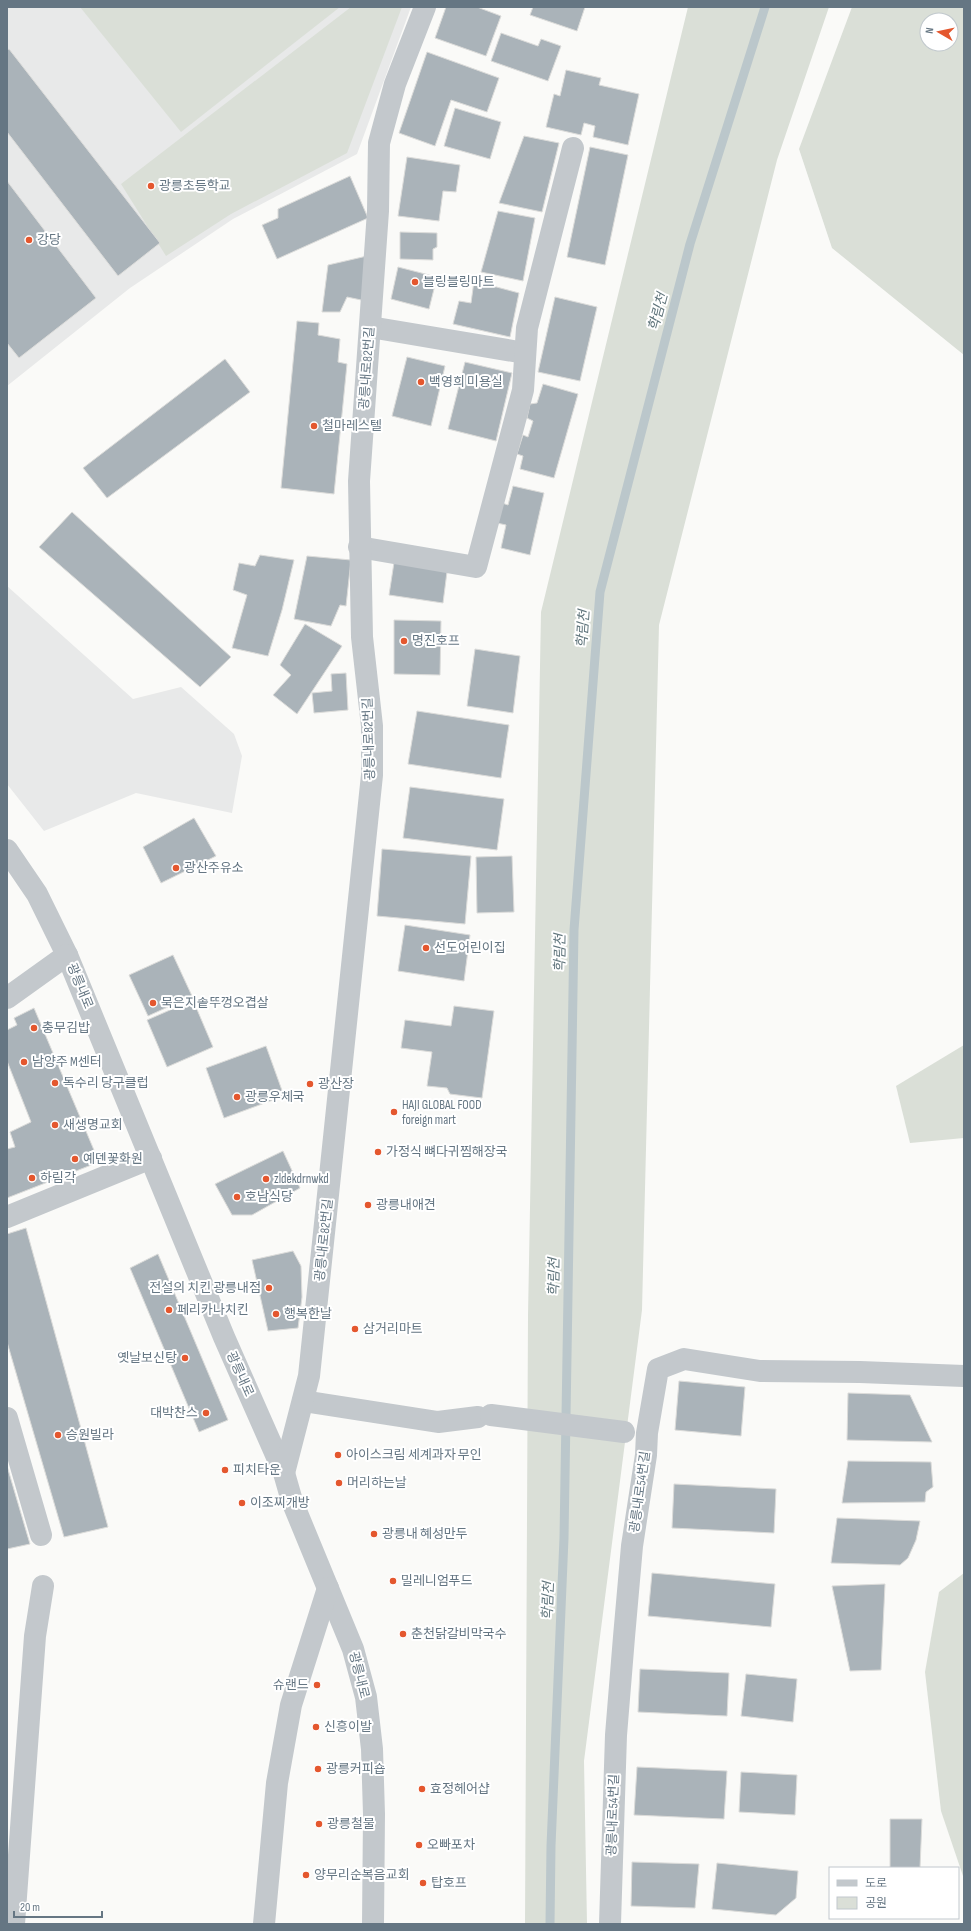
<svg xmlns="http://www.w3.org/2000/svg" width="971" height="1931" viewBox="0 0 971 1931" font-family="'Sofia Sans Condensed','Noto Sans KR',sans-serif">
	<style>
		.built { fill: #e8e9e9 }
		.green { fill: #dadfd7; fill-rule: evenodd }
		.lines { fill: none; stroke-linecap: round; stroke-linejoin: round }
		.stream { stroke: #bbc7cb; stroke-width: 9 }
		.building { fill: #aab3b9; stroke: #dcdcda }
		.minor { stroke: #c3c8cc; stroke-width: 22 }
		.poi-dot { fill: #e4572e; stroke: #fff; stroke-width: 1.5 }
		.labels { text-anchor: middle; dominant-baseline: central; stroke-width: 4; stroke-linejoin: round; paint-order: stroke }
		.poi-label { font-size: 13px; fill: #657683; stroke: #fff; text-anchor: start }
		.street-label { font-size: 13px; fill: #657683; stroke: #fff }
		.water-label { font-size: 14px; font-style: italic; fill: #60757c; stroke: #fff }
	</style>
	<rect width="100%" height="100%" fill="#fafaf8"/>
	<g class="built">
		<path d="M7 7H411L357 154 233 219 130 288 7 386Z"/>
		<path d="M7 586 133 699 181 687 234 734 242 756 232 813 136 793 44 831 7 784Z"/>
	</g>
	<g class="green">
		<path d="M80 7H340L181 132Z"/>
		<path d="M351 7H402L347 153 231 214 166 256 121 184Z"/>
		<path d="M688 7H829L777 160 659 625 642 1310 584 1761 587 1924H525L528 1316 541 612Z"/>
		<path d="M852 7H964V355L832 248 799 149ZM927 20H951V44H927Z"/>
		<path d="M964 1045V1138L910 1143 896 1086Z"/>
		<path d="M964 1573V1879L941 1811 925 1672 939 1592Z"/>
	</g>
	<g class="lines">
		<path class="stream" d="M550 1924 551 1846 564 1538 574 930 600 592 690 244 765 7"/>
	</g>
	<g class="building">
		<path d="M446 7H477L501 16 486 56 435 38Z"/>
		<path d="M533 7H585L577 31 530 15Z"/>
		<path d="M501 33 538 46 541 39 561 46 548 81 491 61Z"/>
		<path d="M9 49 160 243 118 276 7 132V50Z"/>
		<path d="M427 52 499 78 487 112 451 100 435 146 399 133Z"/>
		<path d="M566 70 601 78 599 85 639 94 628 145 593 137 595 126 584 123 581 135 546 127 554 94 560 96Z"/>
		<path d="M455 108 501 122 490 159 444 146Z"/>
		<path d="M524 136 559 143 542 212 499 203Z"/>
		<path d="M590 147 628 155 605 265 567 257Z"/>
		<path d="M407 157 460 165 456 192 443 191 439 221 398 216Z"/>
		<path d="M350 176 368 218 277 259 262 225 278 218V209Z"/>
		<path d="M7 181 96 298 19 358 7 343Z"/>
		<path d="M498 211 535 218 523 281 481 272Z"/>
		<path d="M400 232 437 233V247L433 249V260L400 259Z"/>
		<path d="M367 256 366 301 347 297 340 312H322L328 265Z"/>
		<path d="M398 267 437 277 429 309 391 299Z"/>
		<path d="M474 281 519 293 510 337 453 324 459 301 471 303Z"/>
		<path d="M555 297 597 307 580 381 538 372Z"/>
		<path d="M297 321 319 323 318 335 340 339 338 362 347 364 334 494 281 488Z"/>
		<path d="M407 357 445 366 431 426 392 416Z"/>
		<path d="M225 359 250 392 107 498 83 468Z"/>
		<path d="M465 362 512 373 496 441 448 429Z"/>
		<path d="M543 384 578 394 554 478 520 469 523 456 517 454 523 435 528 437 533 421 527 418 530 404 537 403Z"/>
		<path d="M513 486 544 493 530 555 501 548 506 525 497 523 502 503 508 505Z"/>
		<path d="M72 512 231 657 200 687 39 547Z"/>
		<path d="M260 555 294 560 282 610 268 656 232 648 247 595 233 590 239 563 255 566Z"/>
		<path d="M307 556 351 560 346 606 340 605 331 626 294 619Z"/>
		<path d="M395 556 448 564 443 603 389 595Z"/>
		<path d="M394 620 441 621 440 675 394 674Z"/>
		<path d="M305 624 342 646 297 714 273 695 291 675 280 665Z"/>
		<path d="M475 649 520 656 513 713 467 706Z"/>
		<path d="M346 673 348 710 314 713 312 693 332 691 331 674Z"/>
		<path d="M417 711 509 725 501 778 408 764Z"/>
		<path d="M410 787 504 799 497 850 403 838Z"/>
		<path d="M194 818 216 856 161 883 143 847Z"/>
		<path d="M382 849 471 856 465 924 377 916Z"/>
		<path d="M512 856 514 912 477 913 476 857Z"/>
		<path d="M405 925 470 935 464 981 398 971Z"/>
		<path d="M173 955 192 996 148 1016 129 975Z"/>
		<path d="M193 1000 213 1047 167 1067 147 1020Z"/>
		<path d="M454 1006 494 1011 482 1098 450 1094 447 1088 427 1086 432 1052 401 1048 405 1020 451 1026Z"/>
		<path d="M34 1008 99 1162 7 1198V1149L15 1147 10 1132 31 1122 7 1061V1030L17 1025 14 1018Z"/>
		<path d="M266 1046 284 1096 224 1118 206 1068Z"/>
		<path d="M283 1151 300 1188 252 1215H232L215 1184Z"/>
		<path d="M26 1228 108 1527 64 1537 7 1342V1234Z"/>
		<path d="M293 1251 301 1266 302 1297 298 1328 268 1331 252 1260Z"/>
		<path d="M158 1254 228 1420 199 1432 130 1268Z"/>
		<path d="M679 1381 745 1387 741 1436 675 1430Z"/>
		<path d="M848 1393 910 1395 932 1442 847 1440Z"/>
		<path d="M848 1461 931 1462 933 1487 926 1492 925 1502 842 1503Z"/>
		<path d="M7 1466 30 1544 7 1549Z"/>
		<path d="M674 1484 776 1489 774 1533 672 1528Z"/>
		<path d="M837 1518 920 1521 916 1540 908 1558 900 1565 831 1563Z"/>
		<path d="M652 1573 775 1584 771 1627 648 1616Z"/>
		<path d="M885 1584 881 1670 850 1671 832 1586Z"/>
		<path d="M640 1669 729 1673 727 1716 638 1712Z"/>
		<path d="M746 1674 797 1679 793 1722 741 1716Z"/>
		<path d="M637 1767 727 1771 724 1819 634 1815Z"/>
		<path d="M741 1772 797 1775 795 1815 739 1812Z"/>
		<path d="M890 1819H922L920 1868H890Z"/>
		<path d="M632 1862 699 1864 695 1908 631 1906Z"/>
		<path d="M717 1863 798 1871 796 1898 776 1915 712 1909Z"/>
	</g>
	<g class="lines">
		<g class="minor">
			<path d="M370 327 525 353"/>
			<path d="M359 547 476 567 523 390 527 328 573 148"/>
			<path d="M7 850 37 894 67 955 224 1337 284 1473 292 1501 353 1649 366 1697 372 1749 374 1814 373 1924"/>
			<path d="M7 998 67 955"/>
			<path d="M7 1217 151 1158"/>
			<path d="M303 1401 438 1422 478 1417"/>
			<path d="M491 1415 624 1432"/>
			<path d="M7 1418 41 1535"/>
			<path d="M284 1473 309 1376 372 775V726L362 637 359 481 378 211 379 143 395 84 425 7"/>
			<path d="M14 1924 35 1636 43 1586"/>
			<path d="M264 1924 277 1783 291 1705 328 1588"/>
			<path d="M610 1924 616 1735 624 1637 632 1546 646 1455 647 1433 658 1369 684 1359 760 1371 860 1372 964 1376"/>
		</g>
	</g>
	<g class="poi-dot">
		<circle cx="151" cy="186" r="4"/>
		<circle cx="29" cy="240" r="4"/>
		<circle cx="415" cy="282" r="4"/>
		<circle cx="421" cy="382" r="4"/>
		<circle cx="314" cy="426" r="4"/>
		<circle cx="404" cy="641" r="4"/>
		<circle cx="176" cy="868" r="4"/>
		<circle cx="426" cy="948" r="4"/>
		<circle cx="153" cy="1003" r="4"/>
		<circle cx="34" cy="1028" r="4"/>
		<circle cx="24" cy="1062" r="4"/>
		<circle cx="55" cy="1083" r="4"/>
		<circle cx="310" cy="1084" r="4"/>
		<circle cx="237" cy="1097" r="4"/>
		<circle cx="394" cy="1112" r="4"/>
		<circle cx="55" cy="1125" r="4"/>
		<circle cx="378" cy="1152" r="4"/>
		<circle cx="75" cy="1159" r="4"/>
		<circle cx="32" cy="1178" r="4"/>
		<circle cx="266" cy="1179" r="4"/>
		<circle cx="237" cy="1197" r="4"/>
		<circle cx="368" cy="1205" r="4"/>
		<circle cx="269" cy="1288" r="4"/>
		<circle cx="169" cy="1310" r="4"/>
		<circle cx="276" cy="1314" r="4"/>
		<circle cx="355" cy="1329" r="4"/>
		<circle cx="185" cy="1358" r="4"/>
		<circle cx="206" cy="1413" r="4"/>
		<circle cx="58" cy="1435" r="4"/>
		<circle cx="338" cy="1455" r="4"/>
		<circle cx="225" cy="1470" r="4"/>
		<circle cx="339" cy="1483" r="4"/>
		<circle cx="242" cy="1503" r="4"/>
		<circle cx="374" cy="1534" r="4"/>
		<circle cx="393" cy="1581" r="4"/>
		<circle cx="403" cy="1634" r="4"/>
		<circle cx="317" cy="1685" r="4"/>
		<circle cx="316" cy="1727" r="4"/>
		<circle cx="318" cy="1769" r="4"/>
		<circle cx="422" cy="1789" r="4"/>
		<circle cx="319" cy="1824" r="4"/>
		<circle cx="419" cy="1845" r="4"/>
		<circle cx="306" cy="1875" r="4"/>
		<circle cx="423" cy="1883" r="4"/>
	</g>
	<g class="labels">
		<g class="poi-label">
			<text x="159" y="186">광릉초등학교</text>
			<text x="37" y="240">강당</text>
			<text x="423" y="282">블링블링마트</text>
			<text x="429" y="382">백영희 미용실</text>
			<text x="322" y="426">철마레스텔</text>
			<text x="412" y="641">명진호프</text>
			<text x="184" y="868">광산주유소</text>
			<text x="434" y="948">선도어린이집</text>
			<text x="161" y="1003">묵은지솥뚜껑오겹살</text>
			<text x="42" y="1028">충무김밥</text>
			<text x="32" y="1062">남양주 M센터</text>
			<text x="63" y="1083">독수리 당구클럽</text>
			<text x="318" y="1084">광산장</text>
			<text x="245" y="1097">광릉우체국</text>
			<text x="402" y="1105">HAJI GLOBAL FOOD<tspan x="402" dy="15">foreign mart</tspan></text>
			<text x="63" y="1125">새생명교회</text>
			<text x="386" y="1152">가정식 뼈다귀찜해장국</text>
			<text x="83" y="1159">예덴꽃화원</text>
			<text x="40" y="1178">하림각</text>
			<text x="274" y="1179">zldekdrnwkd</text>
			<text x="245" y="1197">호남식당</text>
			<text x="376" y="1205">광릉내애견</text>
			<text x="261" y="1288" text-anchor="end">전설의 치킨 광릉내점</text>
			<text x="177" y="1310">페리카나치킨</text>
			<text x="284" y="1314">행복한날</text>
			<text x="363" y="1329">삼거리마트</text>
			<text x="177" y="1358" text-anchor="end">옛날보신탕</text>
			<text x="198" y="1413" text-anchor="end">대박찬스</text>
			<text x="66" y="1435">승원빌라</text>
			<text x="346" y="1455">아이스크림 세계과자 무인</text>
			<text x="233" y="1470">피치타운</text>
			<text x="347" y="1483">머리하는날</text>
			<text x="250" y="1503">이조찌개방</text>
			<text x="382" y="1534">광릉내 혜성만두</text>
			<text x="401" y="1581">밀레니엄푸드</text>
			<text x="411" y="1634">춘천닭갈비막국수</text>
			<text x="309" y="1685" text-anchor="end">슈랜드</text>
			<text x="324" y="1727">신흥이발</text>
			<text x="326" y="1769">광릉커피숍</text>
			<text x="430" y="1789">효정헤어샵</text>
			<text x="327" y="1824">광릉철물</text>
			<text x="427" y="1845">오빠포차</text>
			<text x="314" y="1875">양무리순복음교회</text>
			<text x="431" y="1883">탑호프</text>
		</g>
		<g class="street-label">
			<text transform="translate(367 368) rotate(-86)">광릉내로82번길</text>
			<text transform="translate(369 739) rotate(-92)">광릉내로82번길</text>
			<text transform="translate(80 986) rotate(68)">광릉내로</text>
			<text transform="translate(324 1240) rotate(-84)">광릉내로82번길</text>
			<text transform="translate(240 1374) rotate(66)">광릉내로</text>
			<text transform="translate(640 1492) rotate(-82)">광릉내로54번길</text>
			<text transform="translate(359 1675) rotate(76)">광릉내로</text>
			<text transform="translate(613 1815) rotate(-88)">광릉내로54번길</text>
		</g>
		<g class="water-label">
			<text transform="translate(658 312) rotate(-75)">학림천</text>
			<text transform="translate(583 629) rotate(-86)">학림천</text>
			<text transform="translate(560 953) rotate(-89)">학림천</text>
			<text transform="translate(554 1277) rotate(-89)">학림천</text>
			<text transform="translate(548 1601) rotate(-88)">학림천</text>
		</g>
	</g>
	<rect width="971" height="1931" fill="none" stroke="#657683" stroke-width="16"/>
	<rect x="829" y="1867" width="130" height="52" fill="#ffffff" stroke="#c1c8cd"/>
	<rect x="837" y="1880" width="20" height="6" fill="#c3c8cc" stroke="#c1c8cd"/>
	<text x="865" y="1887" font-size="12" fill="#657683">도로</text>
	<rect x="837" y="1897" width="20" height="12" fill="#dadfd7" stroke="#c1c8cd"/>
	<text x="865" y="1907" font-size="12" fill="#657683">공원</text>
	<g transform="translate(939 32) rotate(279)"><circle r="19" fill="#ffffff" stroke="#c1c8cd"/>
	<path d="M0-3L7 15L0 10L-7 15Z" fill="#e4572e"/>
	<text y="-6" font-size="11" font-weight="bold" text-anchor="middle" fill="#657683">N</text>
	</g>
	<path d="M14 1911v6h88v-6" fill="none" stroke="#657683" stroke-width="2"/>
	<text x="20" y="1911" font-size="12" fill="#657683" stroke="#ffffff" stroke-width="3" paint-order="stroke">20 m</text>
</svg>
